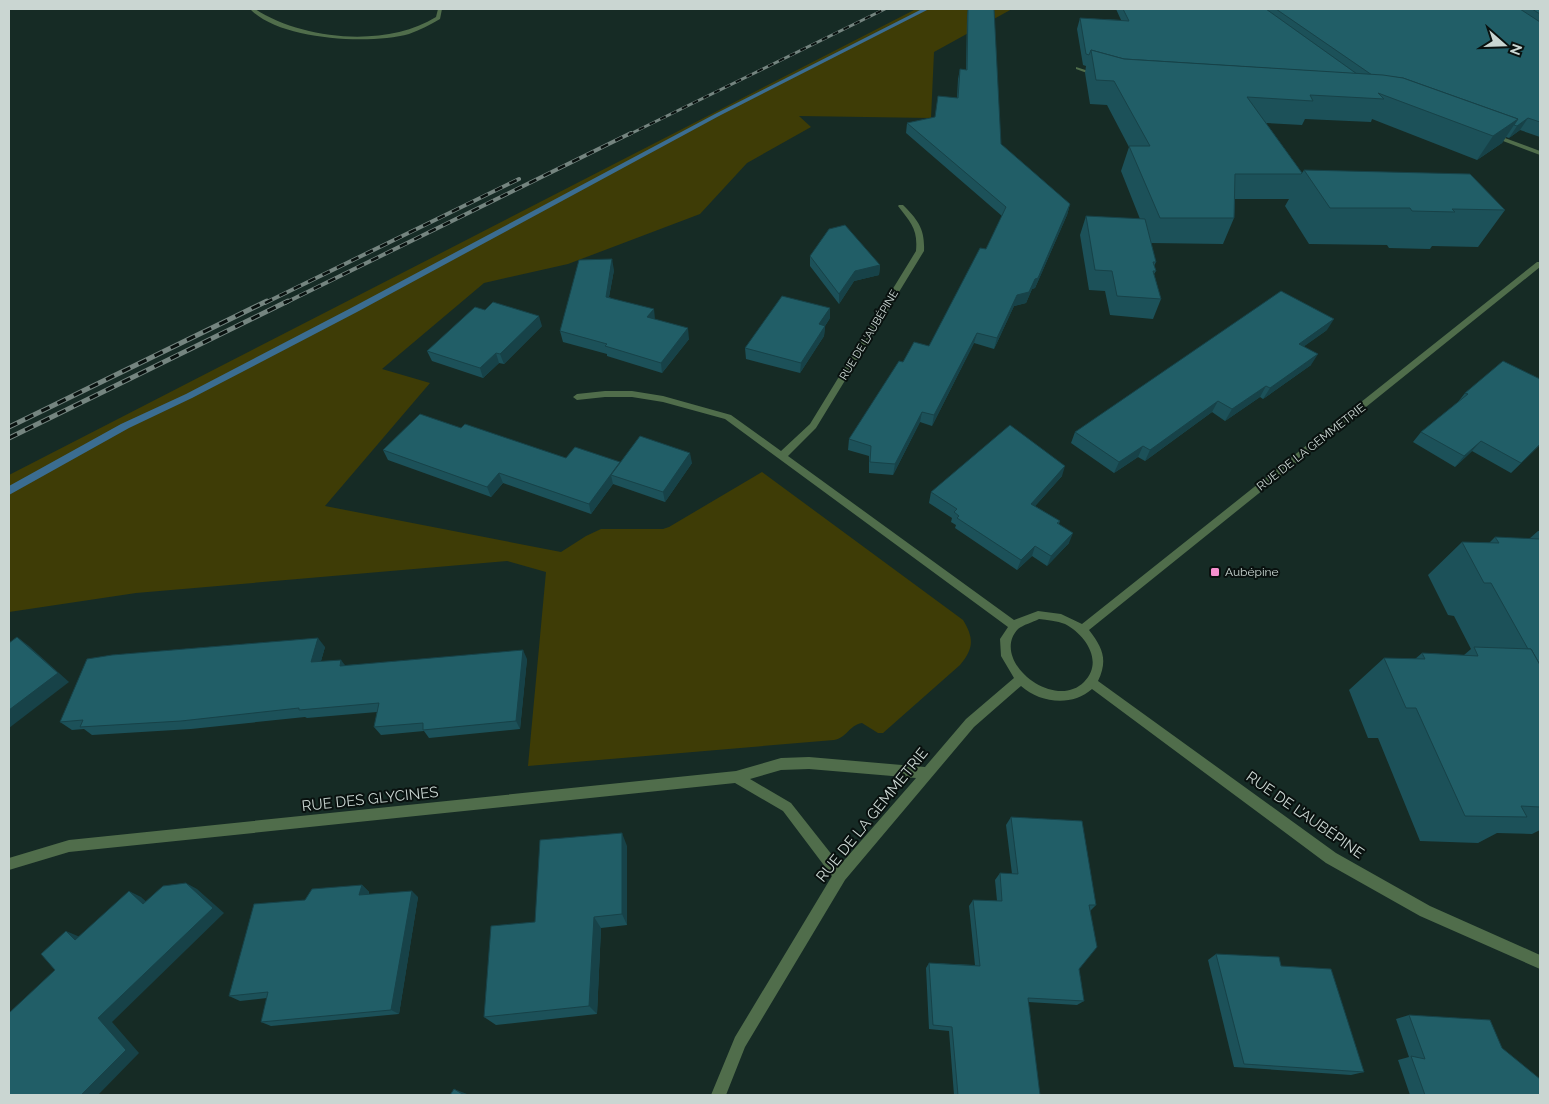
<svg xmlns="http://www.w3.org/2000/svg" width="1549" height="1104" viewBox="0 0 1549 1104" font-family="Raleway,sans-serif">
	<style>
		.green { fill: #3e3c06 }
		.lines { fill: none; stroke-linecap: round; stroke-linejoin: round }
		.stream { fill: #3b6d91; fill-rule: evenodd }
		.lane { fill: #506d4b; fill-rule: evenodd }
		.street { fill: #506d4b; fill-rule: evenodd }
		.rail-far2-casing { stroke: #758580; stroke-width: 3 }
		.rail-far1-casing { stroke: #758580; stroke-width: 4 }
		.rail-casing { stroke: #758580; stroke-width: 5 }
		.rail-far2 { stroke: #09110f; stroke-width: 2; stroke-dasharray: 6; stroke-linecap: butt }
		.rail-far1 { stroke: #09110f; stroke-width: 2.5; stroke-dasharray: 8; stroke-linecap: butt }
		.rail { stroke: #09110f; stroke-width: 3; stroke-dasharray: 9; stroke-linecap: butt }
		.wall { fill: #1c5159 }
		.shaded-wall { fill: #174248 }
		.building { fill: #215e67; stroke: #174248 }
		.poi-dot { fill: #f690cf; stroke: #09110f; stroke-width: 2 }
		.labels { text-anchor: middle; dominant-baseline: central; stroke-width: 4; stroke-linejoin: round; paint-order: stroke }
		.far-street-label { font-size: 11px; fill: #cad6d2; stroke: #09110f }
		.street-label { font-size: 12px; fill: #cad6d2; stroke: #09110f }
		.poi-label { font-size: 12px; fill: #cad6d2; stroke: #09110f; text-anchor: start }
		.near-street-label { font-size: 15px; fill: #cad6d2; stroke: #09110f }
	</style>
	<rect width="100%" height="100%" fill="#162b25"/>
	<path class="green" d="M916 9H1012L934 52 931 118 799 116 811 127 747 163 700 214 568 264 484 283 382 369 430 383 325 506 561 552 586 536 601 529H663L669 527 762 472 963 620C974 638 974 648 960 665L883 733H878L862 723C849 725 847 738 834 740L528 766 546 572 507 561 136 593 9 612V475Z"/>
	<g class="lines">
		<path class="stream" d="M922 9H929L719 116 357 312 192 398 129 428 9 495V486L121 424 186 394 351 308 715 114Z"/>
		<path class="lane" d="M250 9H255C303 40 386 48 436 17L438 9H442L440 19C430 25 420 30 409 34 369 45 279 40 250 9Z"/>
		<g class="street">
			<path d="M1076 67 1101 75 1098 77 1076 69Z"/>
			<path d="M1490 134H1494L1540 151V155L1490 136Z"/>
			<path d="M899 205H903C918 220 925 229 924 251L816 428 788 456 1014 620 1038 611 1061 614 1082 624 1537 262H1540V267L1089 630C1103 648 1108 660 1098 681L1336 853 1430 906 1540 955V969L1420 916 1326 863 1092 689C1072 707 1040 703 1021 686L974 727 845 880 745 1047 726 1095H711L735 1037 832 876 783 811 735 783 69 852 9 870V858L69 840 736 771 781 758 809 757 925 767 966 719 1014 678 1001 656 1000 639 1008 627 725 419 663 402 632 397H605L577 400 573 397 577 394 605 391H632L663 396 731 415 781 451 810 424 916 251C918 229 911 223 898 206ZM1039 619C1047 620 1057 621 1065 624 1086 635 1104 662 1084 682 1054 712 989 660 1018 629 1023 625 1033 622 1039 619ZM809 769 916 778 840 865 791 803 750 779 781 770Z"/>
		</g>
		<g class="rail-far2-casing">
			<path id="rail-far2" d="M628 135 885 9"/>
		</g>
		<g class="rail-far1-casing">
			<g id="rail-far1">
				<path d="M265 303 519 179"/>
				<path d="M285 303 631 133"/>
			</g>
		</g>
		<g class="rail-casing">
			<g id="rail">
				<path d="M9 427 267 301"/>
				<path d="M9 438 288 301"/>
			</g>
		</g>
		<use href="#rail-far2" class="rail-far2"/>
		<use href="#rail-far1" class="rail-far1"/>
		<use href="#rail" class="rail"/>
	</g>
	<g class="wall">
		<path d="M968 9 1001 144 1070 204 1067 215 1035 288 1032 289 1026 303 1014 306 994 349 974 343 932 426 920 422 893 475 869 473V456L848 450 849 439 903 362 929 346 986 249 1002 216 906 133 907 123 935 117 957 98 958 79 960 69 966 70 967 17Z"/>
		<path d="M1116 9H1540V137L1520 130 1509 138 1506 137 1502 143 1477 160 1372 119 1371 122 1305 119 1302 125 1266 123 1302 173 1304 170 1505 210 1478 247 1432 246 1430 249 1389 248 1387 245 1309 244 1285 206 1289 199H1235L1234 218 1223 244 1151 243 1156 262 1154 266 1156 271 1154 274 1161 299 1153 319 1110 315 1105 291 1089 290 1080 235 1086 216 1140 219 1121 171 1129 147 1107 105 1090 104 1085 73 1086 66 1083 65 1077 29 1080 18 1121 20Z"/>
		<path d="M810 256 880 265 879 275 854 281 839 304 810 266Z"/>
		<path d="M614 270 609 297 655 320 689 339 662 373 607 356V354L563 342 560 331Z"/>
		<path d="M830 318 825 326 824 336 800 373 746 359 745 348Z"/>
		<path d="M542 326 504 364 499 363 483 378 432 361 427 351Z"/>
		<path d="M1327 330 1304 346 1311 365 1263 399 1260 397 1225 421 1212 412 1145 461 1138 457 1114 473 1071 443 1075 432Z"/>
		<path d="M1465 393 1540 445 1511 473 1472 451 1455 467 1413 442 1421 432 1458 402Z"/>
		<path d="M461 428 566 458 620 462 692 463 665 502 613 484 591 514 503 483 491 497 388 460 383 450Z"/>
		<path d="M1062 476 1035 506 1060 521 1059 524 1069 543 1047 566 1032 556 1017 570 955 528 956 525 951 522 952 518 929 503 931 492Z"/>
		<path d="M1538 531H1540V830L1532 834 1497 833 1478 843 1420 841 1378 738H1368L1349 690 1384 658 1415 659 1422 653 1464 655 1471 649 1454 616 1448 615 1428 575 1462 542 1489 543 1495 537 1529 539Z"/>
		<path d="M325 647 321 661 345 665 527 659 520 729 429 738 424 731 381 735 374 727 377 712 307 718 305 717 191 729 92 735 84 729 72 730 60 722Z"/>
		<path d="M1011 817 1096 905 1090 911 1079 969 1084 1001 1077 1005 1028 1002 1040 1095H954L949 1031 929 1029 926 968 929 963 975 965 969 906 973 900 997 901 995 880 1000 873 1012 874 1006 825Z"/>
		<path d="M627 846V925L601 928 597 1014 496 1025 484 1017Z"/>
		<path d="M362 885 369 892V894L418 897 399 1014 271 1026 261 1022 267 998 240 1001 229 996 305 900Z"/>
		<path d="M1216 954 1364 1072 1351 1075 1234 1067 1208 960Z"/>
		<path d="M1409 1015 1502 1048 1540 1095H1410L1398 1060 1409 1057 1396 1019Z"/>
	</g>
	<g class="shaded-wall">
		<path d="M1528 118 1520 130 1509 138 1517 126Z"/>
		<path d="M1518 119 1502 143 1477 160 1493 136Z"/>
		<path d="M1070 204 1067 215 1035 288 1032 289 1026 303 1014 306 994 349 997 338 1017 295 1035 279Z"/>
		<path d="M612 259 614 270 607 307 606 297Z"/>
		<path d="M880 265 879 275 854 281 839 304V294L855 271Z"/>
		<path d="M830 308V318L819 335V324Z"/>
		<path d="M654 309 655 319 647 317Z"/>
		<path d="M539 316 542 326 504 364 500 354Z"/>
		<path d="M1334 319 1327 330 1292 355 1299 344Z"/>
		<path d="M825 326 824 336 800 373 801 363Z"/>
		<path d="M688 328 689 339 662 373 661 363Z"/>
		<path d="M977 333 974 343 932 426 934 415Z"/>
		<path d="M496 353 499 363 483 378 480 368Z"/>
		<path d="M1318 354 1311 365 1263 399 1270 388Z"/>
		<path d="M1266 386 1260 397 1225 421 1232 409Z"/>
		<path d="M1218 401 1212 412 1145 461 1150 450Z"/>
		<path d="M922 412 920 422 893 475 895 464Z"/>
		<path d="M1481 441 1472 451 1455 467 1464 456Z"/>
		<path d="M1143 446 1138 457 1114 473 1119 462Z"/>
		<path d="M690 453 692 463 665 502 663 492Z"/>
		<path d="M620 462 611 475 613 484 591 514 589 504Z"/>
		<path d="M1065 466 1062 476 1028 514 1031 504Z"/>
		<path d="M499 473 503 483 491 497 487 487Z"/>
		<path d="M1073 533 1069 543 1047 566 1051 556Z"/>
		<path d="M1035 546 1032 556 1017 570 1021 560Z"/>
		<path d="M17 637 29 646 69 682 9 728V710Z"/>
		<path d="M318 638 325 647 318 671 311 662Z"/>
		<path d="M523 650 527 659 520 729 516 721Z"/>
		<path d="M341 660 348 669 340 666Z"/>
		<path d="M622 833 627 846V925L622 914Z"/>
		<path d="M186 883 197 889 224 913 112 1022 139 1053 98 1095H81L98 1018Z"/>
		<path d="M362 885 369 892 367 901 359 895Z"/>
		<path d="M129 891 141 897 156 910 143 904Z"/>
		<path d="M412 891 418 897 399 1014 391 1010Z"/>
		<path d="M594 917 601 928 597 1014 589 1006Z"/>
		<path d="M66 931 80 937 75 940Z"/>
		<path d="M454 1089 467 1094 469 1095H464Z"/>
	</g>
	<g class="building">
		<path d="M968 9H994L1001 144 1070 204 1038 278 1035 279 1029 292 1017 295 997 338 977 333 934 415 922 412 895 464 870 462 871 446 849 439 899 361 903 362 914 342 929 346 980 248 986 249 1006 207 907 123 935 117 938 96 958 98 960 69 967 70Z"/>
		<path d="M1123 9H1266L1357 74 1124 59 1091 50 1089 55 1086 54 1080 18 1129 21Z"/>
		<path d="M1276 9H1520L1540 22V122L1528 118 1517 126 1514 125 1518 119 1403 78 1372 75Z"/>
		<path d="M1532 9H1540V14Z"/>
		<path d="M1091 50 1124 59 1383 75 1403 78 1518 119 1493 136 1378 93 1384 99 1310 95 1313 101 1247 97 1302 173 1301 174H1235L1234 218H1160L1129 146H1150L1114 81 1096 80Z"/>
		<path d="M1304 170 1470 174 1505 210 1452 209 1455 212 1412 211 1410 208H1330Z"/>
		<path d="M1086 216 1145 219 1156 262H1153L1156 271H1153L1161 299 1117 296 1112 271 1095 270Z"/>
		<path d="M845 225 880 265 855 271 839 294 810 256 829 229Z"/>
		<path d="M612 259 606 297 654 309 647 317 688 328 661 363 605 346 607 344 560 331 579 260Z"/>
		<path d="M1281 291 1334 319 1299 344 1318 354 1270 388 1266 386 1232 409 1218 401 1150 450 1143 446 1119 462 1075 432Z"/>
		<path d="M782 296 830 308 819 324 825 326 801 363 745 348Z"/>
		<path d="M493 302 539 316 500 354 496 353 480 368 427 351 475 307 485 310Z"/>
		<path d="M1503 361 1540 379V444L1521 463 1481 441 1464 456 1421 432 1468 394 1465 393Z"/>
		<path d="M420 414 461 428 465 424 566 458 575 447 620 462 589 504 499 473 487 487 383 450Z"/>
		<path d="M1010 425 1065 466 1031 504 1060 521 1057 523 1073 533 1051 556 1035 546 1021 560 957 518 959 516 954 512 957 509 931 492Z"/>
		<path d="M640 436 690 453 663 492 611 475Z"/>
		<path d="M1495 537 1540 539V665L1531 649H1528L1491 583H1484L1462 542 1499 543Z"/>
		<path d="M17 637 58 673 9 710V643Z"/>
		<path d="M318 638 311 662 341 660 340 666 523 650 516 721 423 730V723L374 727 379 703 299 710V708L181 721 80 727 83 720 60 722 87 659 112 655Z"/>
		<path d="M1474 647 1531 649 1540 665V807L1521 806 1527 817 1465 816 1416 708H1406L1384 658 1425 659 1422 653 1478 656Z"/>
		<path d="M1011 817 1082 821 1096 905H1089L1097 947 1079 969 1084 1001 1028 998 1040 1095H958L952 1027 933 1025 929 963 980 966 973 900 1002 901 1000 873 1018 874Z"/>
		<path d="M622 833V914L594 917 589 1006 484 1017 491 926 535 922 540 840Z"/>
		<path d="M186 883 213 908 98 1018 126 1050 81 1095H9V1013L55 970 41 954 66 931 75 940 129 891 143 904 163 886Z"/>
		<path d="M362 885 359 895 412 891 391 1010 261 1022 268 992 229 996 254 904 305 900 312 889Z"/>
		<path d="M1216 954 1279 957 1281 966 1331 969 1364 1072 1244 1064Z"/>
		<path d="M1409 1015 1490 1020 1502 1048 1540 1079V1095H1425L1411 1056 1425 1059Z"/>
		<path d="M454 1089 464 1095H450Z"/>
	</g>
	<rect class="poi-dot" x="1210" y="567" width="10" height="10" rx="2.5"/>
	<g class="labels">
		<g class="far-street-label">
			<text transform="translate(869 335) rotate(-59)">RUE DE L’AUBÉPINE</text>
		</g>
		<g class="street-label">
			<text transform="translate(1311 447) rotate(-38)">RUE DE LA GEMMETRIE</text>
		</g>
		<g class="poi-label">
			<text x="1225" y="572">Aubépine</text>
		</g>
		<g class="near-street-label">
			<text transform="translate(370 799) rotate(-6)">RUE DES GLYCINES</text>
			<text transform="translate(872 815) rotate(-51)">RUE DE LA GEMMETRIE</text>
			<text transform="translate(1305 815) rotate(35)">RUE DE L’AUBÉPINE</text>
		</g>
	</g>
	<rect width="1549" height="1104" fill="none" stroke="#cad6d2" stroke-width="20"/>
	<g transform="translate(1504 45) rotate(110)" stroke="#09110f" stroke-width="4" paint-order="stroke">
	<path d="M0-4L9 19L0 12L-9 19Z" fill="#cad6d2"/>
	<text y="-8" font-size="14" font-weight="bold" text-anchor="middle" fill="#cad6d2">N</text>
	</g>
</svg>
